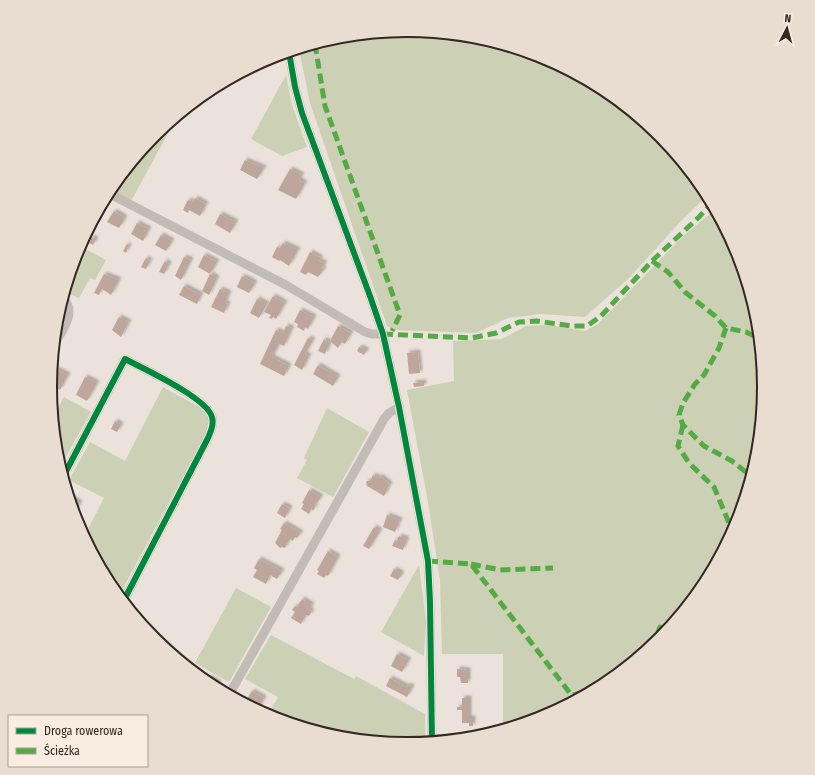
<svg xmlns="http://www.w3.org/2000/svg" width="815" height="775" viewBox="0 0 815 775" font-family="'Fira Sans Condensed',sans-serif">
	<style>
		.green { fill: #ccd0b4 }
		.building { fill: #bfa69c; filter: url(#shadow) }
		.lines { fill: none; stroke-linecap: round; stroke-linejoin: round }
		.minor { stroke: #c3bbb5; stroke-width: 9 }
		.quiet { stroke: #54aa44; stroke-width: 5; stroke-dasharray: 10 5; stroke-linecap: butt }
		.cycleway-casing { stroke: #f9ede1; stroke-width: 8 }
		.cycleway { stroke: #00873e; stroke-width: 6 }
		.rim { fill: none; stroke: #332824; stroke-width: 2 }
	</style>
	<defs>
		<filter id="shadow"><feDropShadow dx="2.5" dy="-2.5" stdDeviation="1" flood-color="#0004"/></filter>
	</defs>
	<rect width="100%" height="100%" fill="#ebe3db"/>
	<g class="green">
		<path d="M408 30 477 37 545 57 606 90 660 135 705 189 708 195 681 221 630 277 585 317 540 314 508 318 476 333 395 330 387 326 310 103 299 49 338 37Z"/>
		<path d="M286 75 292 105 307 147 282 156 251 139Z"/>
		<path d="M178 115 131 201 110 190 155 135Z"/>
		<path d="M714 207 738 251 758 318 765 388 758 457 738 525 705 586 660 640 606 685 544 718 503 730V654H442L440 580 428 502 407 390 454 381 453 341 502 339 526 326 548 325 585 331 598 324 684 235 711 213Z"/>
		<path d="M80 246 106 260 95 280 90 278 79 298 65 292Z"/>
		<path d="M163 387 208 412 210 425 119 596 110 586 84 537 104 498 69 480 90 442 125 461Z"/>
		<path d="M64 397 91 412 64 460 57 456 53 417Z"/>
		<path d="M327 408 369 432 333 497 297 478 307 460 304 458Z"/>
		<path d="M419 565 426 622 424 656 381 632Z"/>
		<path d="M236 588 271 607 229 682 195 663Z"/>
		<path d="M271 635 354 679 356 676 425 714V743L407 745 338 738 267 716 278 697 245 679Z"/>
	</g>
	<g class="building">
		<path d="M245 160 264 168 257 179 240 170Z"/>
		<path d="M290 169 302 175 299 180 305 183 296 199 278 190Z"/>
		<path d="M195 198 206 204 200 216 189 210 188 213 183 210 188 200 193 202Z"/>
		<path d="M100 207 103 208 95 224 92 223Z"/>
		<path d="M114 211 125 218 119 228 107 222Z"/>
		<path d="M220 214 236 222 230 233 215 224Z"/>
		<path d="M137 223 149 229 143 241 131 234Z"/>
		<path d="M161 235 172 241 166 251 155 245Z"/>
		<path d="M92 237 96 239 93 245 89 243Z"/>
		<path d="M283 243 298 250 289 266 280 260 279 261 272 257 277 247 280 248Z"/>
		<path d="M127 244 129 246 126 253 123 251Z"/>
		<path d="M310 252 321 258 319 261 325 263 322 268 324 269 318 277 308 272 306 275 300 272Z"/>
		<path d="M204 255 217 262 210 274 198 267Z"/>
		<path d="M184 257 191 260 181 280 175 276Z"/>
		<path d="M146 258 150 261 146 269 141 267Z"/>
		<path d="M165 261 169 264 164 274 159 272Z"/>
		<path d="M104 274 119 280 111 295 102 289 99 295 94 293Z"/>
		<path d="M210 274 217 278 209 295 202 291Z"/>
		<path d="M242 276 255 283 249 293 237 287Z"/>
		<path d="M184 286 201 295 197 304 179 295Z"/>
		<path d="M220 289 229 293 225 303 228 304 224 313 211 307Z"/>
		<path d="M273 296 285 303 276 319 273 317 272 319 269 318 271 315 264 312Z"/>
		<path d="M257 299 267 304 259 318 250 313Z"/>
		<path d="M300 310 314 317 308 329 305 327 304 331 297 327 298 324 294 322Z"/>
		<path d="M119 317 129 322 121 337 112 330Z"/>
		<path d="M286 326 292 328 284 346 279 344 272 357 289 366 284 376 260 364 276 330 283 333Z"/>
		<path d="M338 326 351 333 345 344 341 342 338 348 330 341Z"/>
		<path d="M308 338 313 340 305 354 309 356 302 370 294 365Z"/>
		<path d="M324 339 330 343 325 354 318 351Z"/>
		<path d="M359 347 367 350 364 355 357 351Z"/>
		<path d="M418 352 420 373 409 374 407 353Z"/>
		<path d="M318 365 338 377 333 386 313 374Z"/>
		<path d="M56 369 68 375 60 390 50 385 52 377 53 378Z"/>
		<path d="M85 377 97 383 87 401 76 395Z"/>
		<path d="M424 382V386L414 387 413 383Z"/>
		<path d="M115 421 121 425 117 432 111 429Z"/>
		<path d="M373 475 379 478 380 476 390 484 384 496 367 486 366 483 367 481H370Z"/>
		<path d="M309 490 321 497 317 503 316 502 314 510 311 509 309 514 301 509 304 504 302 503Z"/>
		<path d="M69 496 80 503 74 514Z"/>
		<path d="M282 504 290 508 285 518 277 513Z"/>
		<path d="M387 515 400 520 395 532 383 527Z"/>
		<path d="M284 523 301 533 297 538 295 537 293 541 290 539 285 548 282 547 280 548 275 543 282 530 280 529Z"/>
		<path d="M374 527 380 531 369 549 363 546Z"/>
		<path d="M399 536 407 539 403 550 392 546 395 540 397 541Z"/>
		<path d="M328 551 338 557 328 576 326 575 324 578 317 574 319 571 317 570Z"/>
		<path d="M259 559 282 571 277 579 270 575 266 584 253 577 257 570 254 568Z"/>
		<path d="M394 569 402 574 398 580 390 576Z"/>
		<path d="M302 599 312 605 309 610 312 611 309 616 306 615 301 624 291 618 295 612 292 610 295 606 297 607Z"/>
		<path d="M397 654 409 660 402 672 391 666Z"/>
		<path d="M457 669 468 670V683H461L460 677H457Z"/>
		<path d="M208 677 219 683 216 688 205 682Z"/>
		<path d="M390 678 407 687 408 685 412 687 407 697 386 686Z"/>
		<path d="M252 691 264 698 257 711 244 704Z"/>
		<path d="M462 698H469V718H473V726H469V723H462V710H457V707H462Z"/>
		<path d="M462 736H470V739L462 740Z"/>
	</g>
	<g class="lines">
		<g class="minor">
			<path d="M289 52 295 87 302 113 370 296 383 334 399 407 428 561 430 602 432 743"/>
			<path d="M108 193 286 285 365 332 372 334H383"/>
			<path d="M54 345C61 332 78 312 63 299"/>
			<path d="M63 477 125 359C144 369 207 398 212 417 214 424 211 431 208 438L123 602"/>
			<path d="M229 695 384 419 389 413 399 407"/>
		</g>
		<g class="quiet">
			<path d="M315 44 325 106 400 315 392 331"/>
			<path d="M652 261 668 272 685 292 715 316 726 328 746 332 760 339"/>
			<path d="M726 328 719 348 704 375 695 384 683 403 679 415 683 425 704 446 732 461 752 477"/>
			<path d="M383 334 472 338 496 333 519 322 537 321 571 326H587L601 316 652 261 699 217 712 203"/>
			<path d="M683 425 678 446 689 463 714 487 729 523 734 531"/>
			<path d="M428 561 471 564 576 701"/>
			<path d="M471 564 500 570 553 568"/>
			<path d="M653 646 660 627 669 630"/>
			<path d="M573 695 601 688"/>
		</g>
		<g class="cycleway-casing">
			<g id="cycleway">
				<path d="M289 52 295 87 302 113 370 296 383 334 399 407 428 561 430 602 432 743"/>
				<path d="M63 477 125 359C144 369 207 398 212 417 214 424 211 431 208 438L123 602"/>
			</g>
		</g>
		<use href="#cycleway" class="cycleway"/>
	</g>
	<path d="M0 0H815V775H0ZM57 387a350 350 0 1 1 700 0a350 350 0 1 1-700 0Z" fill="#e9ddd2" fill-rule="evenodd"/>
	<path class="rim" d="M57 387a350 350 0 1 1 700 0a350 350 0 1 1-700 0Z"/>
	<rect x="8" y="715" width="140" height="52" fill="#f9ede1" stroke="#aa9e95"/>
	<rect x="16" y="728" width="20" height="6" fill="#00873e" stroke="#aa9e95"/>
	<text x="44" y="735" font-size="12" fill="#332824">Droga rowerowa</text>
	<rect x="16" y="748" width="20" height="6" fill="#54aa44" stroke="#aa9e95"/>
	<text x="44" y="755" font-size="12" fill="#332824">Ścieżka</text>
	<g transform="translate(787 28) rotate(6)" stroke="#f9ede1" stroke-width="3" paint-order="stroke">
	<path d="M0-3L7 15L0 10L-7 15Z" fill="#332824"/>
	<text y="-6" font-size="11" font-weight="bold" text-anchor="middle" fill="#332824">N</text>
	</g>
</svg>
